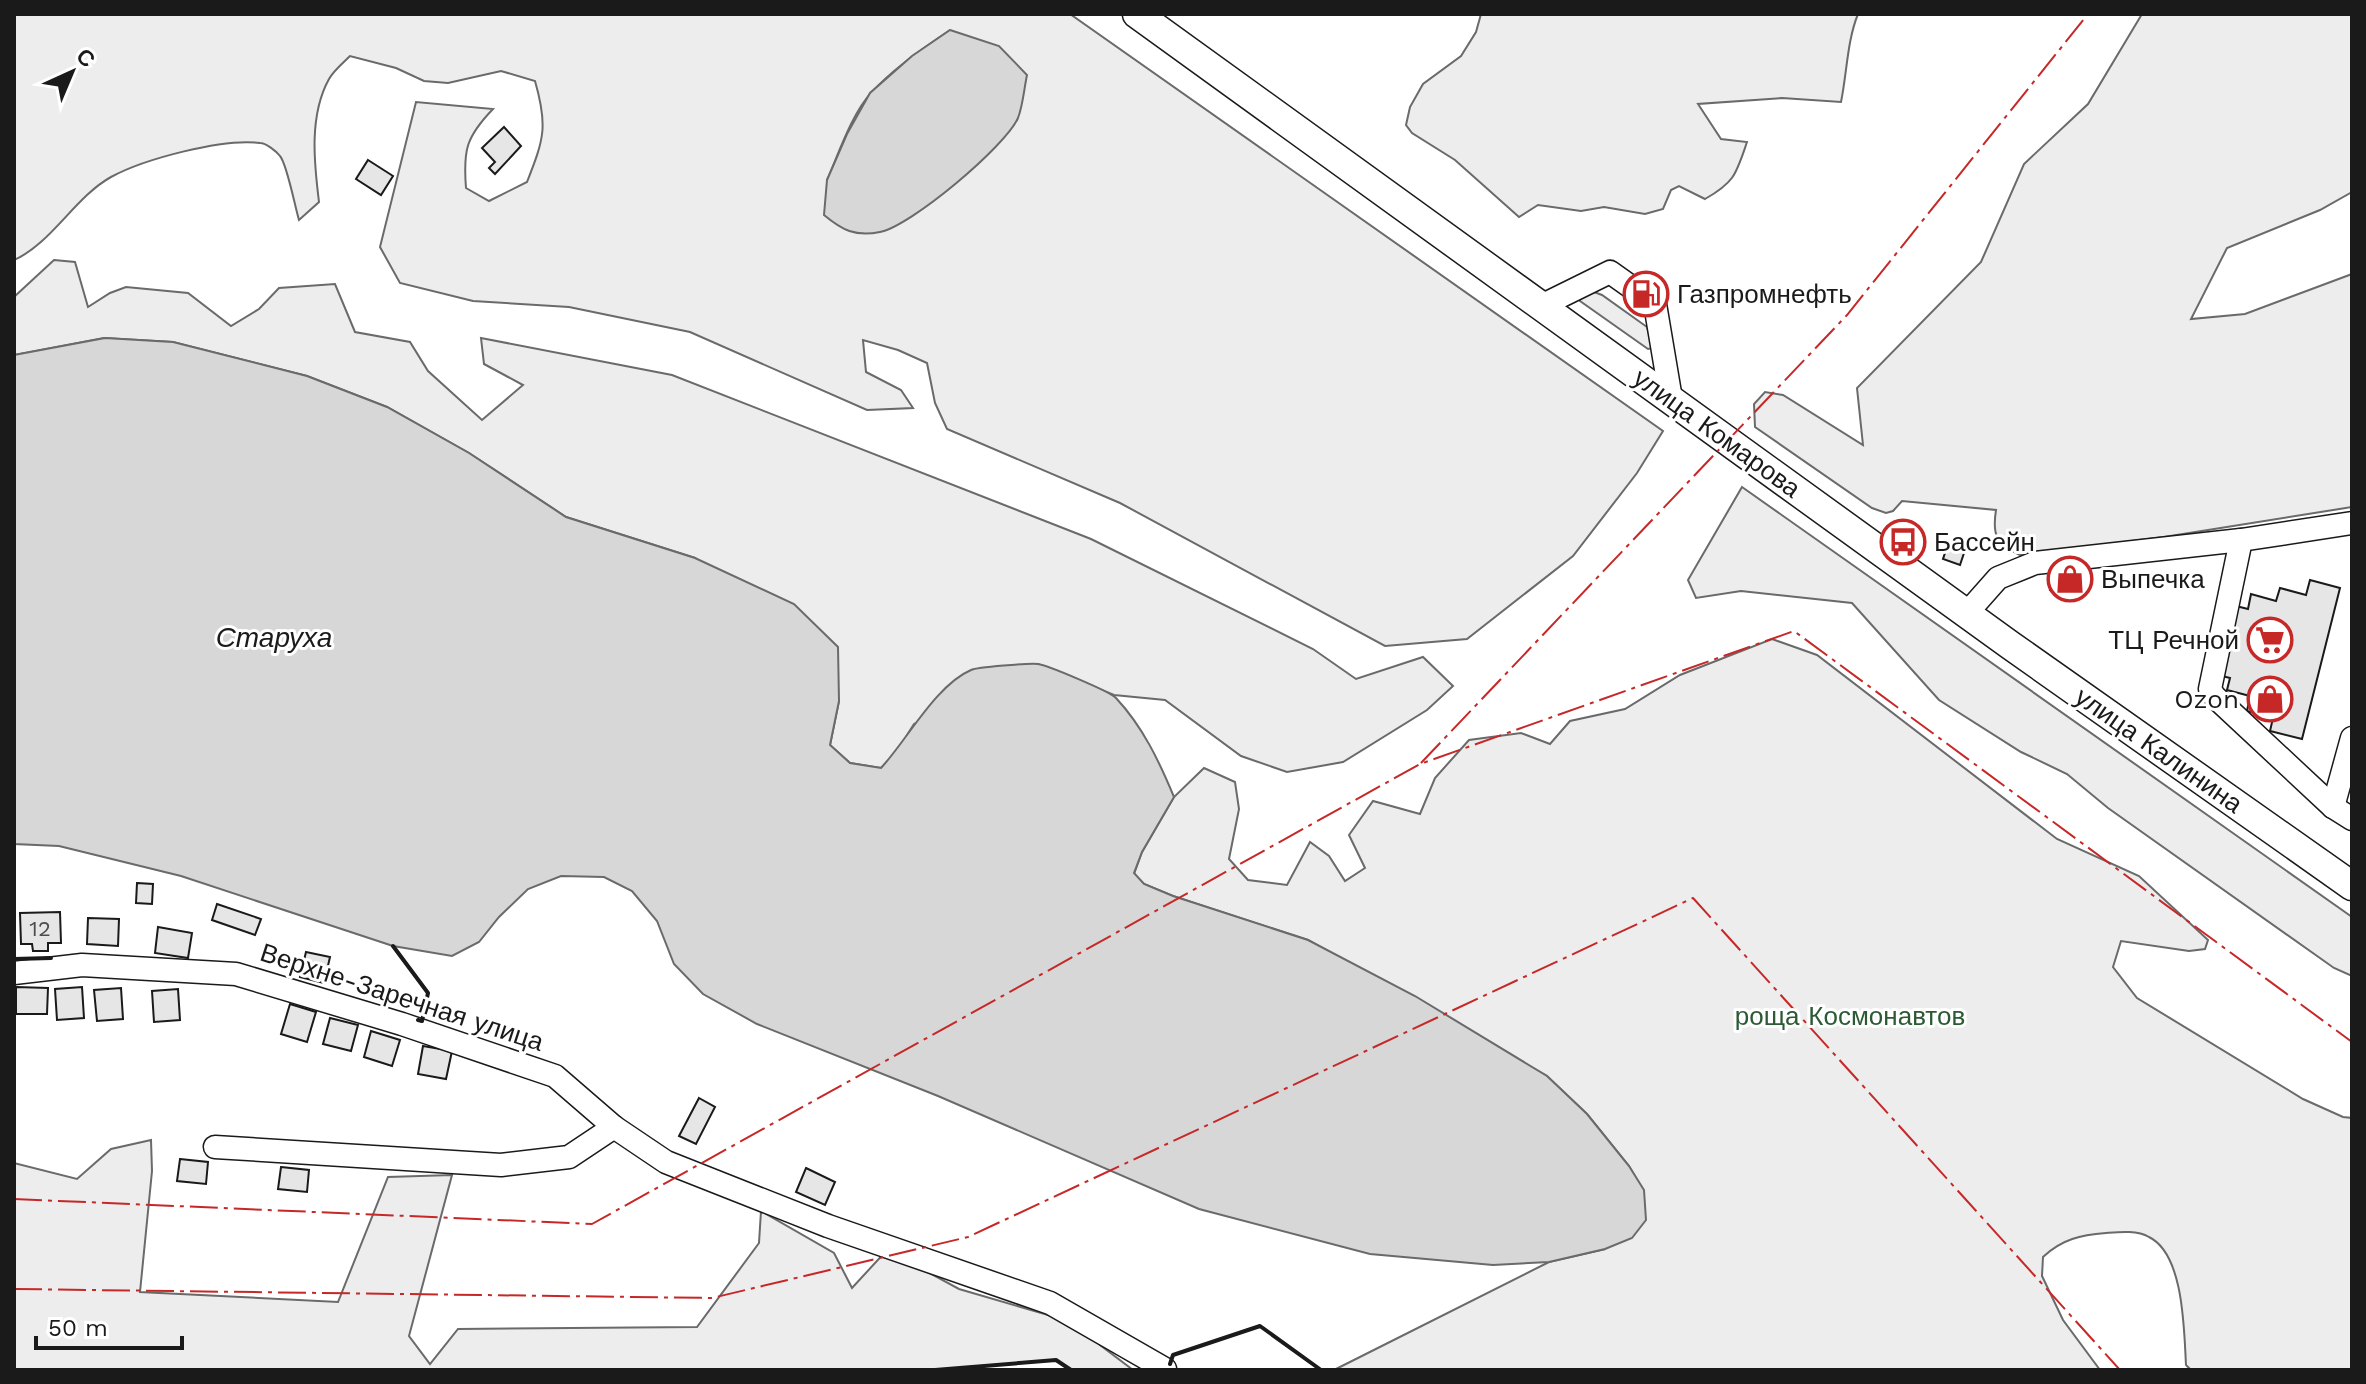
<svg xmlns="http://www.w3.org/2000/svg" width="2366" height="1384" viewBox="0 0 2366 1384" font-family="'Work Sans',sans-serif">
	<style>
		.green { fill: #ededed; stroke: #6a6a6a; stroke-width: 2; fill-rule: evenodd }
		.water { fill: #d7d7d7; stroke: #6a6a6a; stroke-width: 2 }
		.building { fill: #e6e6e6; stroke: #1a1a1a; stroke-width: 2 }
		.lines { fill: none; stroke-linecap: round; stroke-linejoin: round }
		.minor-casing { stroke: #1a1a1a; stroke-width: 25 }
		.major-casing { stroke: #1a1a1a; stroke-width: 31 }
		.minor { stroke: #fff; stroke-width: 22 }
		.major { stroke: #fff; stroke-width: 28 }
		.wall { stroke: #1a1a1a; stroke-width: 4 }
		.power { stroke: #c62828; stroke-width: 2; stroke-dasharray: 28 6 4 6; stroke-linecap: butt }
		.labels { text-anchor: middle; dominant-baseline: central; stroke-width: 6; stroke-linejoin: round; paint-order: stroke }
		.number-label { font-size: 22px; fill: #4d4d4d }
		.poi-label { font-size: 26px; fill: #1a1a1a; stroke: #fff; text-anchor: start }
		.street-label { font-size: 26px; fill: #1a1a1a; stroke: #fff }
		.park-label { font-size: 26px; fill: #2b5a34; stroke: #fff }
		.water-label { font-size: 28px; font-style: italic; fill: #1a1a1a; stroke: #fff }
	</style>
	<rect width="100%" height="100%" fill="#fff"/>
	<g class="green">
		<path d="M14 14H1070L1663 431 1637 473 1573 556 1467 639 1385 646 1120 503 947 429 935 403 927 363 898 350 863 340 866 372 901 390 913 408 867 410 690 332 569 307 473 301 400 283 380 247 416 102 493 109C466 137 463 150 466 188L489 201 527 182C544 139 548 126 535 81L501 71 448 83 424 81 396 68 350 56C343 63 334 70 329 79 309 115 314 162 319 202L299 220C295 207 287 164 280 156 276 151 266 143 260 143 223 138 144 159 111 177 75 197 51 244 14 260ZM950 30 827 180C839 153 852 113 872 92 895 67 923 49 950 30Z"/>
		<path d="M1481 14H1858C1847 41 1847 73 1841 102L1782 98 1698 104 1721 139 1747 142C1736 174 1735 182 1705 199L1679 186 1671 190 1663 209 1645 214 1604 207 1581 211 1538 205 1519 217 1455 160 1412 133 1406 125 1410 107 1423 84 1461 56 1476 32Z"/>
		<path d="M2142 14H2352V192L2320 210 2227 248 2191 319 2245 314 2352 274V507L2164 537 2020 555C1996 544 1992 535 1996 510L1902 501 1893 511 1886 513 1872 508 1755 427 1754 404 1765 392 1783 395 1863 445 1857 388 1981 262 2024 164 2088 104Z"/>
		<path d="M54 260 75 262 88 307 110 293 126 287 188 293 231 326 259 309 279 288 335 284 355 332 410 342 428 371 482 420 523 385 484 364 481 338 672 375 1091 539 1313 649 1356 679 1423 657 1453 686 1427 710 1343 762 1287 772 1241 756 1165 700 1114 695 1038 664 914 724 897 751 881 768 850 763 830 745 839 701 695 558 566 517 469 453 387 407 307 376 173 342 104 338 14 355V297Z"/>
		<path d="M1594 292 1602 295 1647 327 1653 348 1648 349 1580 301V298Z"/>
		<path d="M1742 487 2352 917V976L2334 968 2108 808 2067 774 2021 752 1939 700 1852 603 1741 591 1696 598 1688 580Z"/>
		<path d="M1772 639 1817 655 2057 839 2139 876 2208 940 2205 949 2189 951 2121 941 2113 967 2137 998 2303 1099 2343 1117 2352 1118V1370H2191L2186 1365C2184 1330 2184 1254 2149 1237 2137 1230 2119 1232 2106 1233 2081 1235 2062 1239 2043 1257L2042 1276 2063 1320 2100 1370H1334L1549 1262 1605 1249 1643 1190 1629 1166 1587 1114 1547 1076 1308 940 1173 896 1144 884 1134 874 1142 852 1174 797 1204 768 1235 782 1239 809 1229 859 1248 880 1287 885 1310 842 1329 856 1345 881 1365 868 1349 835 1373 801 1420 814 1435 778 1469 740 1521 733 1550 744 1570 721 1625 709 1680 675Z"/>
		<path d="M151 1140 152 1171 140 1292 338 1302 388 1177 452 1175 409 1336 430 1364 458 1329 697 1327 759 1243 761 1211 834 1253 852 1288 887 1250 959 1289 1079 1324 1100 1345 1133 1370H1071L1056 1360 935 1370H14V1163L77 1179 111 1149Z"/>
	</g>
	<g class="water">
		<path d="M950 30 999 46 1027 75C1024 89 1023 105 1018 118 1006 146 911 226 880 232 855 237 842 230 824 215L827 180 847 134 870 93 912 56Z"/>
		<path d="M105 338 173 342 307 376 387 407 469 453 566 517 695 558 794 604 838 647 839 701 830 745 850 763 881 768C907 740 936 685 971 670 977 667 1030 663 1038 664 1047 665 1111 692 1116 698 1143 727 1159 761 1174 797L1142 852 1134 873 1144 884 1173 896 1308 940 1415 996 1547 1076 1587 1114 1629 1166 1644 1190 1646 1220 1632 1238 1605 1249 1549 1262 1493 1265 1370 1254 1199 1209 938 1096 757 1024 703 994 674 964 657 921 632 891 604 877 561 876 528 889 499 917 479 942 452 956 393 946 181 876 59 846 14 844V355Z"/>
	</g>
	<g class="building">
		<path d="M504 127 521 146 495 174 489 168 495 162 482 148Z"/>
		<path d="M368 160 393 176 381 195 356 179Z"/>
		<path d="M1949 541 1966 547 1960 565 1943 559Z"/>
		<path d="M2065 574H2081L2082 585H2066L2056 596 2050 590Z"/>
		<path d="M2310 580 2340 588 2302 739 2270 731 2273 718 2247 711 2250 696 2227 690 2230 678 2206 672 2224 603 2248 609 2251 594 2276 601 2280 588 2306 595Z"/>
		<path d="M137 883 153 884 152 904 136 903Z"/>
		<path d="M217 904 261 919 255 935 212 920Z"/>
		<path d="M60 912 61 943H48V951H33L32 944H21L20 913Z"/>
		<path d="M88 918 119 919 118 946 87 944Z"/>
		<path d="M158 927 192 933 188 958 155 953Z"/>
		<path d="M306 952 330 957 324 983 300 977Z"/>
		<path d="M16 987 48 988 47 1014H16Z"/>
		<path d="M82 987 84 1018 57 1020 55 989Z"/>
		<path d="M121 988 123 1019 97 1021 94 990Z"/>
		<path d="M178 989 180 1020 154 1022 152 991Z"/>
		<path d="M290 1004 316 1012 307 1042 281 1034Z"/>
		<path d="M330 1018 358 1025 351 1051 323 1044Z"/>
		<path d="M371 1031 400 1040 392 1066 364 1057Z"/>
		<path d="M423 1046 452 1051 446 1079 418 1074Z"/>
		<path d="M699 1098 715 1107 696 1144 679 1136Z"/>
		<path d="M180 1159 208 1162 206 1184 177 1181Z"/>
		<path d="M281 1167 309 1170 307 1192 278 1189Z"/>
		<path d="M806 1168 835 1182 825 1205 796 1192Z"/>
	</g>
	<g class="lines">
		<g class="minor-casing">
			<g id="minor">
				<path d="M1541 306 1610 272 1655 304 1671 399"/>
				<path d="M2241 540 2210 689 2214 696 2333 807 2352 819"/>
				<path d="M1967 613 1998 578 2035 563 2241 540 2352 523"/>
				<path d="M2333 807 2352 738"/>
				<path d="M14 973 82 965 236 974 402 1024 555 1076 614 1127 666 1162 828 1226 1050 1303 1165 1369"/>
				<path d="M215 1147 501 1165 569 1157 614 1127"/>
			</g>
		</g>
		<g class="major-casing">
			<path id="major" d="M1137 14 2010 645 2352 886"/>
		</g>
		<use href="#minor" class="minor"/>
		<use href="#major" class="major"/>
		<g class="wall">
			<path d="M393 946 428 993 422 1021 418 1020"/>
			<path d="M14 959 51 958"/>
			<path d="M1170 1364 1173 1355 1260 1326 1321 1370"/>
			<path d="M935 1370 1056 1360 1071 1370"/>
		</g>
		<g class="power">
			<path d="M1421 763 1847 315 2088 14"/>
			<path d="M14 1199 592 1224 1420 764 1794 631 2352 1042"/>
			<path d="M14 1289 712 1298 968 1237 1693 898 2120 1370"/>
		</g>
	</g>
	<defs>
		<g id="fuel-ring" transform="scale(2.3)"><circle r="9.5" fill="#fff" stroke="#c62828" stroke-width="1.5"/><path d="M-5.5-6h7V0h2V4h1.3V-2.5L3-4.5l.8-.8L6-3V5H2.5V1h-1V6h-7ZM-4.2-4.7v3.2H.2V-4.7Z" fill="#c62828"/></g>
		<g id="bus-ring" transform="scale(2.3)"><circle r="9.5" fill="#fff" stroke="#c62828" stroke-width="1.5"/><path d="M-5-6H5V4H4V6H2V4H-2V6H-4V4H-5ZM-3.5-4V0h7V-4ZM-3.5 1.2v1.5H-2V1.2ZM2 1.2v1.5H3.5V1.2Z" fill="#c62828"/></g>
		<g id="shop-ring" transform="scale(2.3)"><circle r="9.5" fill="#fff" stroke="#c62828" stroke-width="1.5"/><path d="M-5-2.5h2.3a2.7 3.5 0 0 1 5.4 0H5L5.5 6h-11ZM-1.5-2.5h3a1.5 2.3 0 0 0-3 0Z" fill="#c62828"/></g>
		<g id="supermarket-ring" transform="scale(2.3)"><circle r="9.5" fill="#fff" stroke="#c62828" stroke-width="1.5"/><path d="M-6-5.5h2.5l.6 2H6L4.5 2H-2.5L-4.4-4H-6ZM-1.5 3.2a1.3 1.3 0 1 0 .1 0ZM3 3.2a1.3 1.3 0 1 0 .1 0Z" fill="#c62828"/></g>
	</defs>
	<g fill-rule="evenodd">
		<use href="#fuel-ring" x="1646" y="294"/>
		<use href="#bus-ring" x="1903" y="542"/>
		<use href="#shop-ring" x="2070" y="579"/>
		<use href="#supermarket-ring" x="2270" y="640"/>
		<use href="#shop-ring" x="2270" y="699"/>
	</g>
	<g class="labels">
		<g class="number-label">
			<text x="40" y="928">12</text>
		</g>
		<g class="poi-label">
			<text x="1677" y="294">Газпромнефть</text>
			<text x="1934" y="542">Бассейн</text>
			<text x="2101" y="579">Выпечка</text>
			<text x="2239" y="640" text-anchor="end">ТЦ Речной</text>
			<text x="2239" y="699" text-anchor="end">Ozon</text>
		</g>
		<g class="street-label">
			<text transform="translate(1717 433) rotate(36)">улица Комарова</text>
			<text transform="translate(2159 750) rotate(35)">улица Калинина</text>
			<text transform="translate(402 997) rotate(18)">Верхне-Заречная улица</text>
		</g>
		<g class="park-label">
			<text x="1850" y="1016">роща Космонавтов</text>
		</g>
		<g class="water-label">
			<text x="274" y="637">Старуха</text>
		</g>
	</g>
	<rect width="2366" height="1384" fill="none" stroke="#1a1a1a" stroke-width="32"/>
	<g transform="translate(72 72) rotate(44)" stroke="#ffffff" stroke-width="6" paint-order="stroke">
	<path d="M0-6L14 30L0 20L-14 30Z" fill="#1a1a1a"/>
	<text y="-12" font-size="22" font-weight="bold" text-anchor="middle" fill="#1a1a1a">С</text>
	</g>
	<path d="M36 1336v12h146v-12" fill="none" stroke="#1a1a1a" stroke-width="4"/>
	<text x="48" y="1336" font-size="24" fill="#1a1a1a" stroke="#ffffff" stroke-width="6" paint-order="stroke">50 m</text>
</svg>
